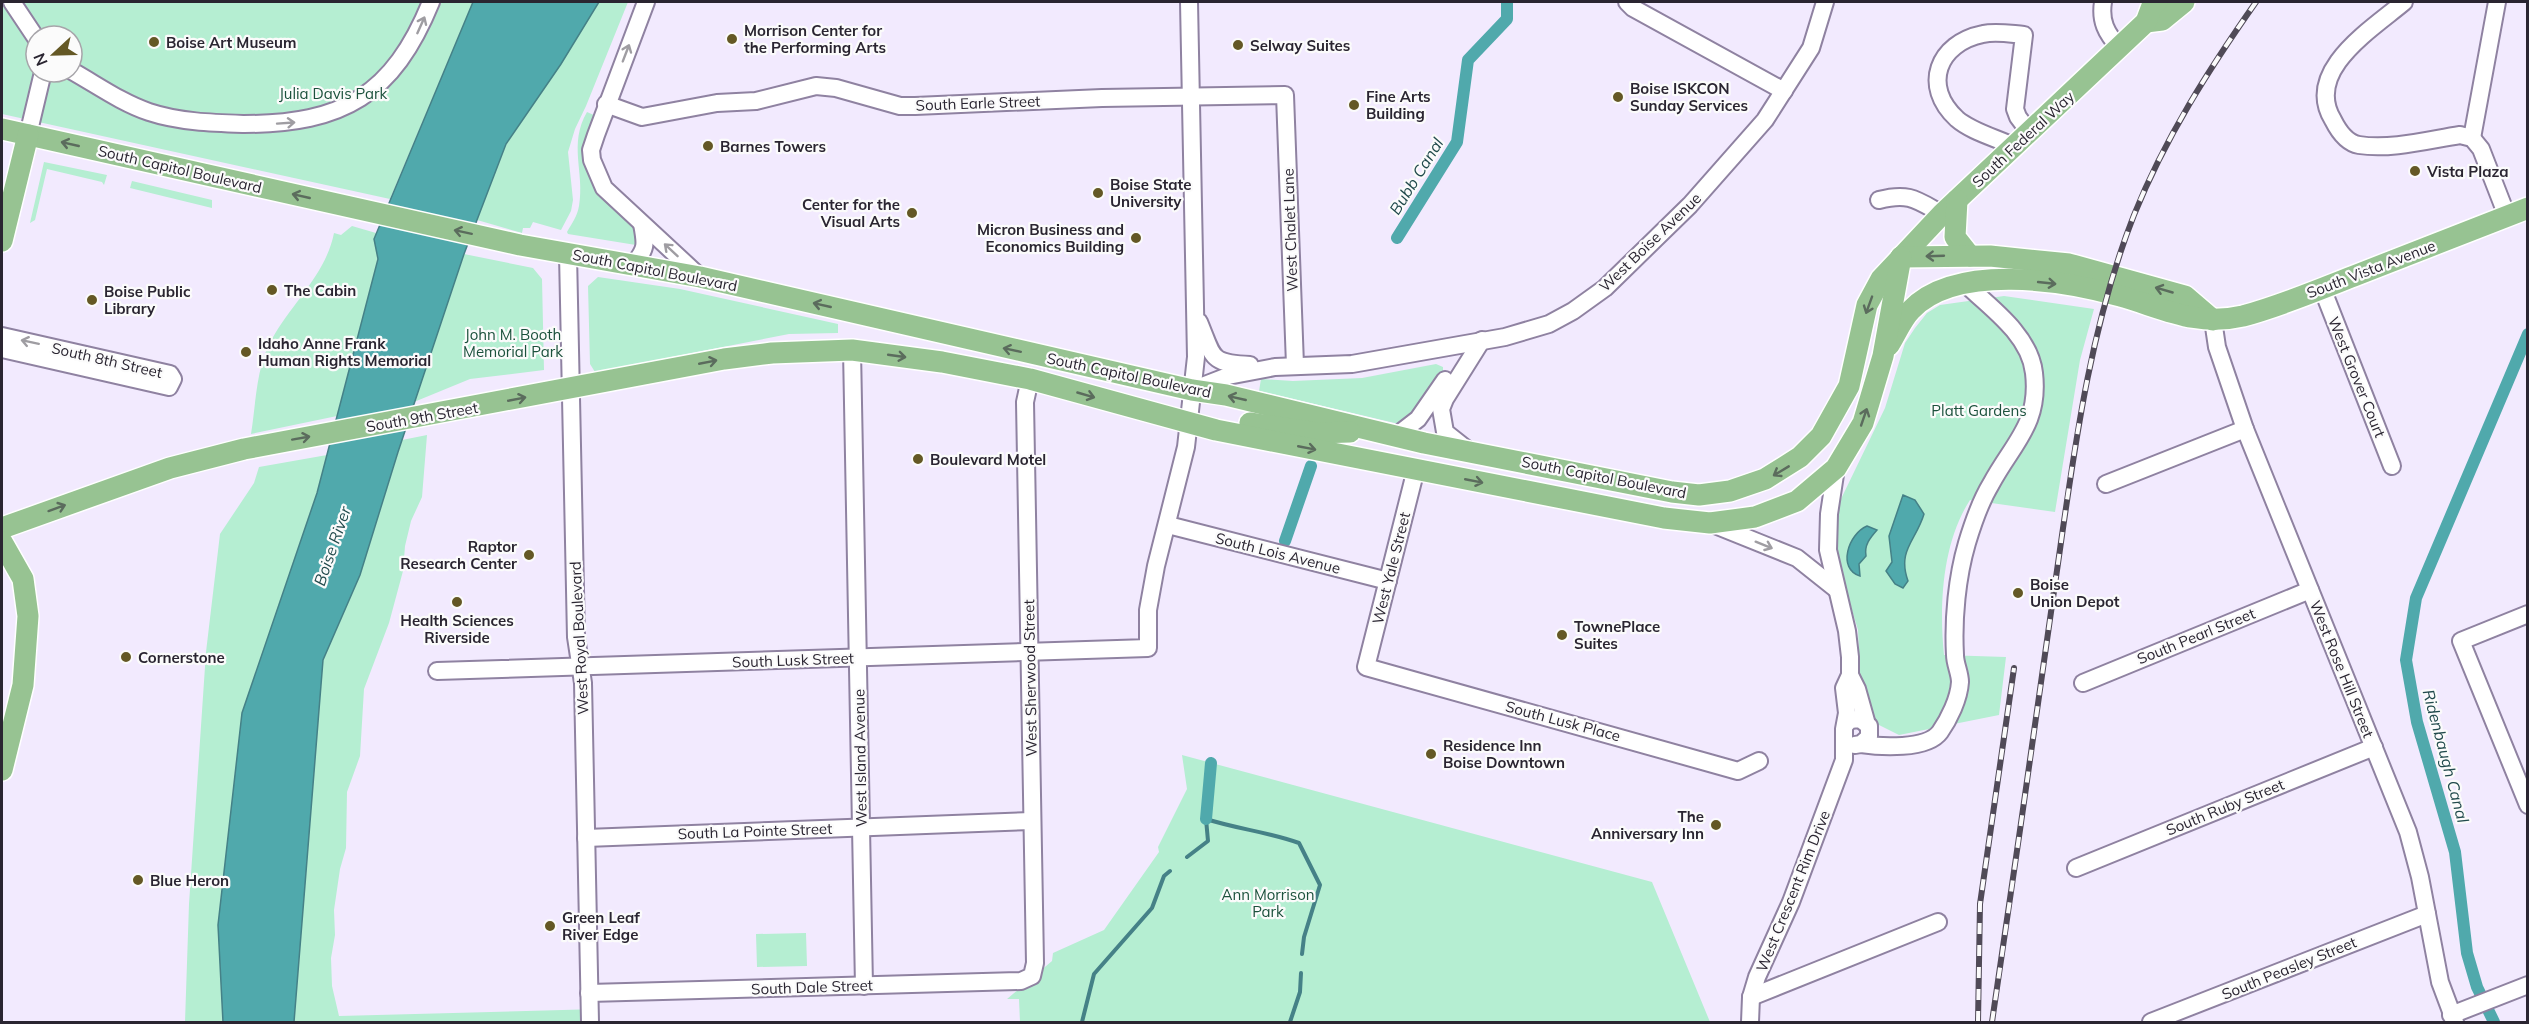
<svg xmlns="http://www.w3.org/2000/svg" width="2529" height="1024" viewBox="0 0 2529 1024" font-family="Mulish,sans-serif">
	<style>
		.green { fill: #b5eed2; fill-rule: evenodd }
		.water { fill: #50a9ac; stroke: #458187; stroke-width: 1.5 }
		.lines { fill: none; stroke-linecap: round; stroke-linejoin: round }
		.stream { stroke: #458187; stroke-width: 4 }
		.canal { stroke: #50a9ac; stroke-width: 12 }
		.minor-casing { stroke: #8f82a1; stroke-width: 20 }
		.major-casing { stroke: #fff; stroke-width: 24 }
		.minor { stroke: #fff; stroke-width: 16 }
		.major { stroke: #97c392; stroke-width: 21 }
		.rail-casing { stroke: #504a57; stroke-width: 6 }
		.rail { stroke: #fbfbfb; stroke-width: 4; stroke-dasharray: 11; stroke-linecap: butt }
		.oneway { stroke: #9f9da2 }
		.oneway2 { stroke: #5b6c5d }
		.poi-dot { fill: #645825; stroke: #fbfbfb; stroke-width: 2 }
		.labels { text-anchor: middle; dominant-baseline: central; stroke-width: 4.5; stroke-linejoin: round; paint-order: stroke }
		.poi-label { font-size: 15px; font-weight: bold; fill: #2a2531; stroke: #fbfbfb; text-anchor: start }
		.park-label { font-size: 15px; fill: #1b513c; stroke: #fbfbfb }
		.street-label { font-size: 15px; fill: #2a2531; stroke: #fbfbfb }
		.water-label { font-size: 16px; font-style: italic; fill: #214a4c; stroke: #fbfbfb }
	</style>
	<rect width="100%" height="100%" fill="#f2eafe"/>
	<g class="green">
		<path d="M2 2H473L390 199 2 114ZM36 36H72V72H36Z"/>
		<path d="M599 2H628L586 106 575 129 568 152 573 200 571 211 561 230 533 222 530 228H523L522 233 477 220 506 144Z"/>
		<path d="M587 112 596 116 587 167 591 181 602 197 638 232 642 246 568 234 567 232C572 223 577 217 579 206 585 172 568 145 587 112Z"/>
		<path d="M44 162 107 175 104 185 102 182 47 169 35 220 30 223Z"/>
		<path d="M132 181 212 200V208L130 188Z"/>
		<path d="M352 226 376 233 374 239 378 259 337 416 251 434C256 404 256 366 272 339 292 303 326 274 334 233L341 235Z"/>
		<path d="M464 254 533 268 542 279 544 370 470 379 414 402Z"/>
		<path d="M598 277 680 289 838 324V333L789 334 595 372 590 364 588 286Z"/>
		<path d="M2004 296 2094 309 2080 360 2055 512 1970 500C1942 543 1939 606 1944 655L2006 657 1999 715 1899 735 1873 722 1861 697 1858 630 1835 554V527L1840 501 1885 408 1905 343 1915 328 1927 313 1940 305Z"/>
		<path d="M1436 364 1443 367V374L1414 418 1403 425 1259 391 1261 379 1293 381 1362 378Z"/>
		<path d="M427 435 422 497 411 521 405 546 403 571 389 623 364 689 360 756 347 792 346 848 340 869 334 910 335 935 331 958 332 986 339 1016 599 1009 600 1022H294L323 660 360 575 402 440Z"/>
		<path d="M327 455 218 925 223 1022H185L189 904 206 652 220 534 254 483 259 467Z"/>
		<path d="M1182 755 1652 882 1710 1022H1020L1019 999H1007L1052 961 1053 953 1104 930 1159 852 1158 847 1187 789Z"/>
		<path d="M806 933 807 966 757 967 756 934Z"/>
	</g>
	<g class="water">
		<path d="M473 2H599L561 64 506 144 464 254 398 452 360 575 323 660 294 1022H223L218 925 242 713 317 493 378 259 374 239Z"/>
		<path d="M1903 495 1915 500 1924 514C1916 541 1897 550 1908 581L1903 588 1895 584 1886 571 1892 562 1889 536Z"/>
		<path d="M1867 526 1877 530C1870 538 1864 545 1866 556L1859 564 1860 576C1837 569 1848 534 1867 526Z"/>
	</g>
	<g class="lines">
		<g class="stream">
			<path d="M1187 857 1208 841 1206 819C1237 829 1269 832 1299 843L1320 885 1304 937 1302 954"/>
			<path d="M1082 1022 1094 974 1152 908 1164 876 1170 871"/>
			<path d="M1290 1022 1300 992 1301 973"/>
		</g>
		<g class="canal">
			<path d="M1397 238 1457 142 1468 60 1507 19V2"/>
			<path d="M1285 541 1311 466"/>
			<path d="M1206 819 1211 763"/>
			<path d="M2494 1022 2477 987 2467 953 2455 852 2417 722 2406 660 2416 598 2528 334"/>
		</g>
		<g class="minor-casing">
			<g id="minor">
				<path d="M12 2 36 38"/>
				<path d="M646 2 596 135 591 150 592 160 604 188 700 277"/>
				<path d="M1627 2 1633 8 1784 91"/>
				<path d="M2103 2C2100 21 2106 33 2119 47"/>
				<path d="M2404 2C2372 29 2303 71 2333 120 2338 130 2347 143 2359 145 2391 150 2428 140 2460 135L2472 138 2481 149 2507 216"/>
				<path d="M72 71C97 85 122 103 149 112 179 122 213 123 244 124 343 124 393 95 431 2"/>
				<path d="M606 104 642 117 717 103 756 101 816 86 836 88 900 106H915L1102 98 1285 95 1295 365"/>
				<path d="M28 135 43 72"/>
				<path d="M2472 138 2497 2"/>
				<path d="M2015 147C1997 138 1972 132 1957 119 1921 86 1938 43 1983 34 1996 31 2011 34 2024 35L2015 109 2018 117 2030 133"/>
				<path d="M1879 200C1909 192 1917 200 1942 214"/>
				<path d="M568 254 576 637 583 683 590 1022"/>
				<path d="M632 266C647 249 646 245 642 224"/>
				<path d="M2322 288 2392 466"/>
				<path d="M2213 320 2217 347 2245 429 2408 832 2420 877 2440 982 2455 1022"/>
				<path d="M1199 322C1214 358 1209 363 1250 365"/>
				<path d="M2 336 170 374 173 379 169 387 2 349"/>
				<path d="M852 350 864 986"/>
				<path d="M1192 390 1228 376 1275 367 1352 364 1505 337 1549 324 1573 311 1605 288 1690 205 1765 120 1811 48 1825 2"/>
				<path d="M1396 436 1418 419 1445 380"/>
				<path d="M1469 451 1445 432 1441 409 1445 399 1482 340"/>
				<path d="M1416 469 1366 667 1738 771 1759 761"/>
				<path d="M2106 484 2245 429"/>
				<path d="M1710 523 1797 558 1836 589"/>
				<path d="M1168 525 1388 581"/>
				<path d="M2528 614 2461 641 2528 805"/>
				<path d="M437 671 1148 648V610L1156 566 1186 447 1196 357 1189 2"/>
				<path d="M1850 675 1857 689 1866 721"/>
				<path d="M2083 683 2310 590"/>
				<path d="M1846 724 1850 720 1860 719 1869 726V737L1861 744 1855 745"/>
				<path d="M1861 744C1880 747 1927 750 1940 732 1949 719 1959 699 1960 682 1960 673 1955 664 1955 655 1953 619 1957 577 1967 543 1973 523 1980 502 1991 484 2013 443 2040 424 2034 373 2030 335 1990 307 1963 282"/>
				<path d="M586 838 1032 821"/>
				<path d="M2076 868 2374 747"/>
				<path d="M589 993 1021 981 1032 976 1035 963 1025 402 1030 379"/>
				<path d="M1751 997 1938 922"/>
				<path d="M2451 1015 2528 985"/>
				<path d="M1750 1022 1751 997 1757 977 1791 902 1844 760V729L1847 713 1844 688 1850 675V657L1847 631 1828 550 1829 514 1836 468"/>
				<path d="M2151 1022 2427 914"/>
			</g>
		</g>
		<g class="major-casing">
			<g id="major">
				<path d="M2146 22 2162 20 2184 2"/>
				<path d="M2 129 520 245 700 277 1192 390 1226 395 1424 443 1672 492 1699 495 1730 491 1765 479 1800 457 1821 436 1849 386 1867 305 1881 279 1942 214 2146 22 2152 6 2157 2"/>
				<path d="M1957 200 1955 237 1970 256"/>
				<path d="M2 241 28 135"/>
				<path d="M1901 257 1990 256 2069 264 2185 296 2213 320"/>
				<path d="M1889 345C1896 334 1902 319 1911 310 1956 263 2064 280 2120 296 2163 308 2196 327 2243 316 2281 306 2318 290 2354 276 2412 253 2470 231 2528 208"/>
				<path d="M1250 423 1317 433 1350 432"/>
				<path d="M2 528 170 468 244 449 724 359 772 353 852 350 942 362 1030 379 1216 430 1664 518 1710 523 1755 517 1797 501 1836 468 1863 423 1883 356 1901 257"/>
				<path d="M2 542 23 579 28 616 23 685 2 770"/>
			</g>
		</g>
		<use href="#minor" class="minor"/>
		<use href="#major" class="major"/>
		<g class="rail-casing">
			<g id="rail">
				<path d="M1978 1022 1980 904 2014 668"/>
				<path d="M1992 1022C2013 881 2033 739 2053 598 2072 469 2086 337 2134 215 2165 138 2209 69 2256 2"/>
			</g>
		</g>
		<use href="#rail" class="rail"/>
	</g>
	<defs><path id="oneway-shaft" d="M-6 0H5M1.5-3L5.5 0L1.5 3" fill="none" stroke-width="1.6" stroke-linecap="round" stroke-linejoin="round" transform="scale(1.5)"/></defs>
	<g class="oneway">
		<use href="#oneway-shaft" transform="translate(421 25) rotate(-66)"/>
		<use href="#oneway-shaft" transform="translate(626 53) rotate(-69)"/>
		<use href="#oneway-shaft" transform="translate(286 123) rotate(-4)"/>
		<use href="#oneway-shaft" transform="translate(671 250) rotate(-137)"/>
		<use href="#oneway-shaft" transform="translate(30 342) rotate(-168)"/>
		<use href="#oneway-shaft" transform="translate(1764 545) rotate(22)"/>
	</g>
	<g class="oneway2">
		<use href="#oneway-shaft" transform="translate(70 144) rotate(-167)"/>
		<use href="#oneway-shaft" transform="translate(301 196) rotate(-167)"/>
		<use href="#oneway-shaft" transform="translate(463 232) rotate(-168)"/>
		<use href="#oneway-shaft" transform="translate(1935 256) rotate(178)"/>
		<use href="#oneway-shaft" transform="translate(2047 283) rotate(6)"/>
		<use href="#oneway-shaft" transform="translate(2164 290) rotate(-164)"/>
		<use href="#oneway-shaft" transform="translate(822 305) rotate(-167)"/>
		<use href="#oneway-shaft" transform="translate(1869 305) rotate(110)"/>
		<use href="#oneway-shaft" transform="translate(1012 350) rotate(-168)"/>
		<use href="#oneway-shaft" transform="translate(897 356) rotate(8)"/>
		<use href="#oneway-shaft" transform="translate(708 362) rotate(-11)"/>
		<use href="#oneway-shaft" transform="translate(1086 395) rotate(16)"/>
		<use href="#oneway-shaft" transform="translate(1237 398) rotate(-167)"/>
		<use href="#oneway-shaft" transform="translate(517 399) rotate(-11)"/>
		<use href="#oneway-shaft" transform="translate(1864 417) rotate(-71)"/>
		<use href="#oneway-shaft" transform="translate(301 438) rotate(-10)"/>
		<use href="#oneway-shaft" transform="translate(1307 448) rotate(11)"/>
		<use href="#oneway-shaft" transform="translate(1781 471) rotate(149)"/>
		<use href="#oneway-shaft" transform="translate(1474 481) rotate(11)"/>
		<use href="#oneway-shaft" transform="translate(57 508) rotate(-20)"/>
	</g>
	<g class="poi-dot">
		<circle cx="732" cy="39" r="6"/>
		<circle cx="154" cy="42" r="6"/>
		<circle cx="1238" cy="45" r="6"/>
		<circle cx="1618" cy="97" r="6"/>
		<circle cx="1354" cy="105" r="6"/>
		<circle cx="708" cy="146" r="6"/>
		<circle cx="2415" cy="171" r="6"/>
		<circle cx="1098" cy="193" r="6"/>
		<circle cx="912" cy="213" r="6"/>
		<circle cx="1136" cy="238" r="6"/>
		<circle cx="272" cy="290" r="6"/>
		<circle cx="92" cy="300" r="6"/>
		<circle cx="246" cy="352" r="6"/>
		<circle cx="918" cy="459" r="6"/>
		<circle cx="529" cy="555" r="6"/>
		<circle cx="2018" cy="593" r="6"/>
		<circle cx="457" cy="602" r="6"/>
		<circle cx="1562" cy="635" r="6"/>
		<circle cx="126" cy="657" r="6"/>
		<circle cx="1431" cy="754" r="6"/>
		<circle cx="1716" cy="825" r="6"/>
		<circle cx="138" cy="880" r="6"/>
		<circle cx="550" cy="926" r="6"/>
	</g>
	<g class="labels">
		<g class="poi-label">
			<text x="744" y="30">Morrison Center for<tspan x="744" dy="17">the Performing Arts</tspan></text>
			<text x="166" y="42">Boise Art Museum</text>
			<text x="1250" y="45">Selway Suites</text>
			<text x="1630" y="88">Boise ISKCON<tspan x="1630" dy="17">Sunday Services</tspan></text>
			<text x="1366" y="96">Fine Arts<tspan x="1366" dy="17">Building</tspan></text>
			<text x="720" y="146">Barnes Towers</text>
			<text x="2427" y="171">Vista Plaza</text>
			<text x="1110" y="184">Boise State<tspan x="1110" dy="17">University</tspan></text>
			<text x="900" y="204" text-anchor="end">Center for the<tspan x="900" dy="17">Visual Arts</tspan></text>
			<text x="1124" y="229" text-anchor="end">Micron Business and<tspan x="1124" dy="17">Economics Building</tspan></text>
			<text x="284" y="290">The Cabin</text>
			<text x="104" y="291">Boise Public<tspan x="104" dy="17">Library</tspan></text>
			<text x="258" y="343">Idaho Anne Frank<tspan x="258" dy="17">Human Rights Memorial</tspan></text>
			<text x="930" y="459">Boulevard Motel</text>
			<text x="517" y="546" text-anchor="end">Raptor<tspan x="517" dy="17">Research Center</tspan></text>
			<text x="2030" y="584">Boise<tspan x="2030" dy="17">Union Depot</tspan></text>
			<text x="457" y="620" text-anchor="middle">Health Sciences<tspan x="457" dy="17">Riverside</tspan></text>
			<text x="1574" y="626">TownePlace<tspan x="1574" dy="17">Suites</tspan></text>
			<text x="138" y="657">Cornerstone</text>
			<text x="1443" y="745">Residence Inn<tspan x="1443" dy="17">Boise Downtown</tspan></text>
			<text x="1704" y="816" text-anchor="end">The<tspan x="1704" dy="17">Anniversary Inn</tspan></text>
			<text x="150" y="880">Blue Heron</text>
			<text x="562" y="917">Green Leaf<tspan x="562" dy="17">River Edge</tspan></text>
		</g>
		<g class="park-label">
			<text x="333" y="93">Julia Davis Park</text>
			<text x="513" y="334">John M. Booth<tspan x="513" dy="17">Memorial Park</tspan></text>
			<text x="1979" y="410">Platt Gardens</text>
			<text x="1268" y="894">Ann Morrison<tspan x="1268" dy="17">Park</tspan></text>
		</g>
		<g class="street-label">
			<text transform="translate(978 103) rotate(-2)">South Earle Street</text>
			<text transform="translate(2023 139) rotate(-43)">South Federal Way</text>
			<text transform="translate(180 169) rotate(13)">South Capitol Boulevard</text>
			<text transform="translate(1290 230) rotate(-92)">West Chalet Lane</text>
			<text transform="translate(1650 242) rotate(-44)">West Boise Avenue</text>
			<text transform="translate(2371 269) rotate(-21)">South Vista Avenue</text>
			<text transform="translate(655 270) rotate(11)">South Capitol Boulevard</text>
			<text transform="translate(107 360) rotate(13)">South 8th Street</text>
			<text transform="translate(1129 375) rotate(12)">South Capitol Boulevard</text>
			<text transform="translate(2357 377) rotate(68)">West Grover Court</text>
			<text transform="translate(422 417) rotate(-10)">South 9th Street</text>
			<text transform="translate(1604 477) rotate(11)">South Capitol Boulevard</text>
			<text transform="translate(1278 553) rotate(14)">South Lois Avenue</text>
			<text transform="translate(1391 568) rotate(-76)">West Yale Street</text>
			<text transform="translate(2196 636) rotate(-22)">South Pearl Street</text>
			<text transform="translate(579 638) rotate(-93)">West Royal Boulevard</text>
			<text transform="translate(793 660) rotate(-2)">South Lusk Street</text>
			<text transform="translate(2342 669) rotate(68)">West Rose Hill Street</text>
			<text transform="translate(1030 678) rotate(-91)">West Sherwood Street</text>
			<text transform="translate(1563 721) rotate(15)">South Lusk Place</text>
			<text transform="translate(860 758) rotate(-91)">West Island Avenue</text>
			<text transform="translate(2225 807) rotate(-22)">South Ruby Street</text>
			<text transform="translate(755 831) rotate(-2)">South La Pointe Street</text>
			<text transform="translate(1793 891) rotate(-68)">West Crescent Rim Drive</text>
			<text transform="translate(2289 968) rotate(-22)">South Peasley Street</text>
			<text transform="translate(812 987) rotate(-2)">South Dale Street</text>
		</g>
		<g class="water-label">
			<text transform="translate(1416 176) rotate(-58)">Bubb Canal</text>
			<text transform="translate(332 546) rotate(-71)">Boise River</text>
			<text transform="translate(2446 756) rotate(75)">Ridenbaugh Canal</text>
		</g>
	</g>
	<rect width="2529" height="1024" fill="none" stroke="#2a2531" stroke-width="6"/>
	<g transform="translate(54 54) rotate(248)"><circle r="28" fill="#fbfbfb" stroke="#a7a5aa" stroke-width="1.5"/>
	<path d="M0-4.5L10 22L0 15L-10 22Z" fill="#645825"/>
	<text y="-9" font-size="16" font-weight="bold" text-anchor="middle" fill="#2a2531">N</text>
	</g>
</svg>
